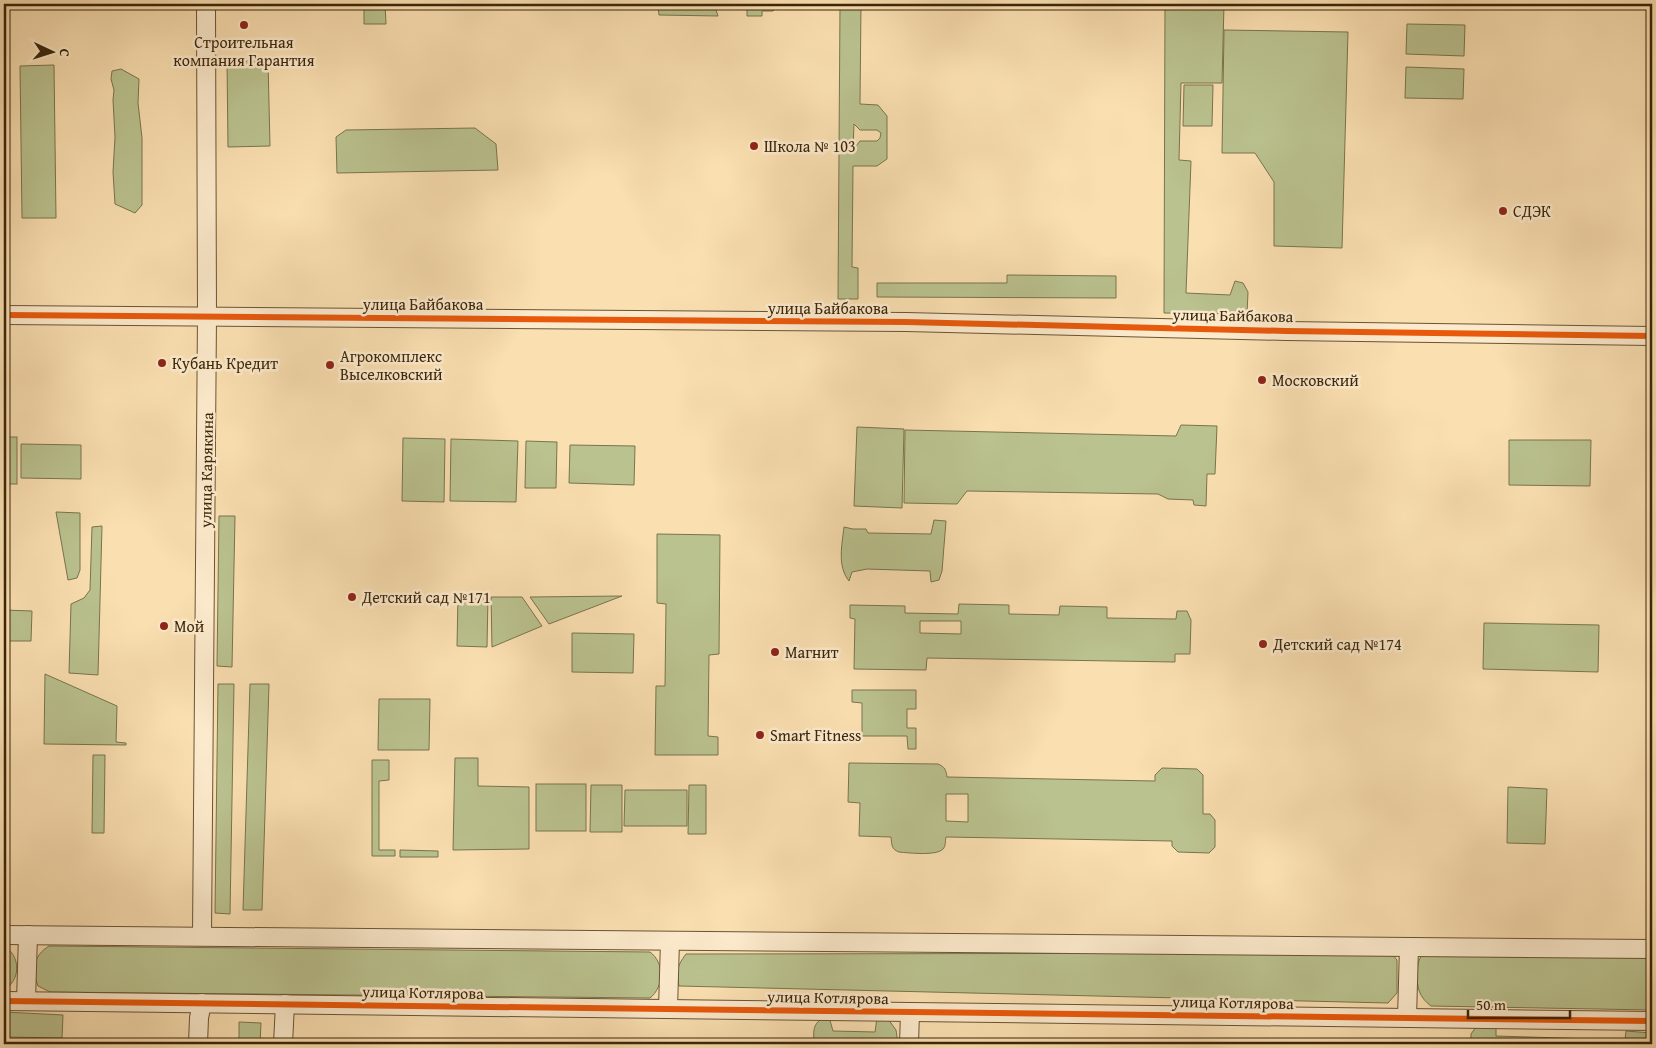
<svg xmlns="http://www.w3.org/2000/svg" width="1656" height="1048" viewBox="0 0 1656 1048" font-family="'Gentium Book Plus',serif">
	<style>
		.green { fill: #bac28f; stroke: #7a744c; fill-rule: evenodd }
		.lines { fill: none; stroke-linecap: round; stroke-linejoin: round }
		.minor-casing { stroke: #6a5434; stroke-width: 20 }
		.minor { stroke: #fceacc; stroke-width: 18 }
		.cycleway-casing { stroke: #fceacc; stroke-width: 9 }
		.cycleway { stroke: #e8590c; stroke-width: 6 }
		.poi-dot { fill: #8f2418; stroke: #fceacc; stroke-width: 2 }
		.labels { text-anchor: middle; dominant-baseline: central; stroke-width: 5; stroke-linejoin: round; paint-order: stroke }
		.poi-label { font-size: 16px; fill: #3a260a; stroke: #fceacc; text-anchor: start }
		.street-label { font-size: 16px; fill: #3a260a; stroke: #fceacc }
	</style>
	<rect width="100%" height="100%" fill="#fadfb1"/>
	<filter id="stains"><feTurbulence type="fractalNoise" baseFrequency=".004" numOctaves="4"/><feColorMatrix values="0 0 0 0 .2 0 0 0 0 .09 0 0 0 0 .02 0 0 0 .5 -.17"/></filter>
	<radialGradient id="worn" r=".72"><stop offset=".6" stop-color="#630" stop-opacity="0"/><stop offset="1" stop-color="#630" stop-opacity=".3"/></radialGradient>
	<g class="green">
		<path d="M364 4H385L386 24H364Z"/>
		<path d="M660 4H714L718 16 659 15 658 6Z"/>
		<path d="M747 4H776V8L773 11H762V16H747Z"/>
		<path d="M840 4H861L860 104 878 105 887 116V159L877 166H853L852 267 858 268V299H838ZM854 124 860 130H877L881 133 880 138 877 141H860L853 150Z"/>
		<path d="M946 4H1055V8L946 6Z"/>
		<path d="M1165 4H1224L1222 83H1181L1179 160 1191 161 1186 293 1230 295 1235 281 1243 283 1248 292 1247 314 1164 313Z"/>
		<path d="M1407 24 1465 25 1464 56 1406 54Z"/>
		<path d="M1224 30 1348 32 1342 248 1274 246V182L1255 153H1222Z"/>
		<path d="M227 61H268L270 146 228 147Z"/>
		<path d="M54 65 56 218H22L20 66Z"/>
		<path d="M1406 67 1464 69 1463 99 1405 98Z"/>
		<path d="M121 69 139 79 138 103 142 138V205L135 213 115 204 113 172 115 137 113 100 114 90 111 79 112 71Z"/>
		<path d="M1184 85H1213L1212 126H1183Z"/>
		<path d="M475 128 496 144 498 170 337 173 336 137 346 130Z"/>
		<path d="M1007 275 1116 276V298L877 297V283H1007Z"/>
		<path d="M1181 425 1217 426 1215 474H1207L1206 506 1194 505 1193 500 1168 499 1158 494 967 491 957 504 904 503 905 430 1176 436Z"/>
		<path d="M857 427 904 429 902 508 854 506Z"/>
		<rect x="4" y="437" width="13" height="47"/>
		<path d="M403 438 445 439 444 502 402 501Z"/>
		<path d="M451 439 518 441 516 502 450 501Z"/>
		<path d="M1509 440H1591L1590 486 1509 485Z"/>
		<path d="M526 441 557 442 556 488H525Z"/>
		<path d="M21 444 81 445V479L21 478Z"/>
		<path d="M570 445 635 446 634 485 569 483Z"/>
		<path d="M56 512 80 513V570L77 578 68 580Z"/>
		<path d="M219 516H235L232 667 217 666Z"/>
		<path d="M934 520 946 521 942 571 939 580 931 582 930 571 867 569 852 572 849 581C837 566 842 545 844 527L853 529H866L868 533 931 534Z"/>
		<path d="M102 526 98 675 69 673 71 604 84 598 90 590 92 527Z"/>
		<path d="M657 534 720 535 719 654 709 655 708 736 718 737V755H655L656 686H665L666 604 657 603Z"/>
		<path d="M458 596 488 597 487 647 457 646Z"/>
		<path d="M622 596 549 624 530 597Z"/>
		<path d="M491 597H522L542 626 492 647Z"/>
		<path d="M959 604 1009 605V614L1059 615 1060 606 1107 607V618L1176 619 1177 611H1187L1191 620 1190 654H1175V662L927 658 926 670 854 669 855 619 850 618V605L905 606V613L958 614ZM920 621H961V634L920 633Z"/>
		<path d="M4 610 32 611 31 641H4Z"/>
		<path d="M1484 623 1599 625 1598 672 1483 669Z"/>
		<path d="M572 633 634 634 633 673 572 672Z"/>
		<path d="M45 674 117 706 116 742 126 743V745L44 744Z"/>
		<path d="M218 684H234L230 914 215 913Z"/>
		<path d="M250 684H269L262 910H243Z"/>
		<path d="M852 690H916V709H907V728H916V749H908L907 736H862V703L852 702Z"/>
		<path d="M379 699H430L429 750H378Z"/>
		<path d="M93 755H105L104 833H92Z"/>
		<path d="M455 758H478V786L529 787V849L453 850Z"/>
		<path d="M372 760H389V780L379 781V850H395V856H372Z"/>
		<path d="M849 763 938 764C945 767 946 770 947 777L1155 781V775L1162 768 1197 769 1203 775V814H1210L1215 820V847L1209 853 1178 852 1172 846V841L946 837C945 841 946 846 943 849 937 856 909 853 899 852 891 849 892 845 891 837L859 836 860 803 848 802ZM946 794H968V822L946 821Z"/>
		<rect x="536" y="784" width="50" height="47"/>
		<path d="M591 785H622V832H590Z"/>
		<path d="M689 785H706V834H688Z"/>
		<path d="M1508 787 1547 789 1545 844 1507 843Z"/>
		<path d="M625 790H687V826H624Z"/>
		<path d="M400 850 438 851V857H400Z"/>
		<path d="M4 946C21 956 21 980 4 990Z"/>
		<path d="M49 946 650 952C665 963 664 987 650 998L50 992 38 986C32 969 33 956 49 946Z"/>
		<path d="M1433 952 1652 958V1010L1431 1006C1419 997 1417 988 1417 973 1418 964 1418 960 1423 954Z"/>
		<path d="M1391 953 1397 960V993L1388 1003 679 986C676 971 677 966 686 954Z"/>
		<path d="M4 1012 63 1015 62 1038 4 1037Z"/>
		<path d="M829 1017 833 1031 875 1032 877 1018 888 1019 896 1030 898 1044H815C812 1032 813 1019 829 1017Z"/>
		<path d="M239 1022 261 1023 260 1044H239Z"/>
		<path d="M1476 1027H1496V1036L1625 1040 1626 1031 1652 1033V1044H1471V1034Z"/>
	</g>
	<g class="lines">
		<g class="minor-casing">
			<g id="minor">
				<path d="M4 315 906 322 1286 331 1652 336"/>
				<path d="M4 935 1652 949"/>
				<path d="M202 936 207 316 206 4"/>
				<path d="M4 1001 1652 1021"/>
				<path d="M26 1001 28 935"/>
				<path d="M668 1009 670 941"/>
				<path d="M1407 1018 1409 947"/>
				<path d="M198 1044 199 1018 202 1003"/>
				<path d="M283 1044 285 1004"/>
				<path d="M909 1044 910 1012"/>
			</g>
		</g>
		<use href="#minor" class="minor"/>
		<g class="cycleway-casing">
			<g id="cycleway">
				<path d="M4 315 906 322 1286 331 1652 336"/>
				<path d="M4 1001 1652 1021"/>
			</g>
		</g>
		<use href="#cycleway" class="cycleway"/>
	</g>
	<g class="poi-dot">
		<circle cx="244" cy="25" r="5"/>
		<circle cx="754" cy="146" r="5"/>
		<circle cx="1503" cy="211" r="5"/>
		<circle cx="162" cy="363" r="5"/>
		<circle cx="330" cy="365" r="5"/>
		<circle cx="1262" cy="380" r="5"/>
		<circle cx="352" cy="597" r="5"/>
		<circle cx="164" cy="626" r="5"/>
		<circle cx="1263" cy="644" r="5"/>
		<circle cx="775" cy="652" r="5"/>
		<circle cx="760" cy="735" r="5"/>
	</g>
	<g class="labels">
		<g class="poi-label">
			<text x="244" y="42" text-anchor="middle">Строительная<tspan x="244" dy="18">компания Гарантия</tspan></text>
			<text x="764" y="146">Школа № 103</text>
			<text x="1513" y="211">СДЭК</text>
			<text x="340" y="356">Агрокомплекс<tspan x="340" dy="18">Выселковский</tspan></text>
			<text x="172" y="363">Кубань Кредит</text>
			<text x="1272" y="380">Московский</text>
			<text x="362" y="597">Детский сад №171</text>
			<text x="174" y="626">Мой</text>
			<text x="1273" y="644">Детский сад №174</text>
			<text x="785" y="652">Магнит</text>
			<text x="770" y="735">Smart Fitness</text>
		</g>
		<g class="street-label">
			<text x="423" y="304">улица Байбакова</text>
			<text x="828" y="308">улица Байбакова</text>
			<text transform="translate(1233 315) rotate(1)">улица Байбакова</text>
			<text transform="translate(206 470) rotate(-89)">улица Карякина</text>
			<text transform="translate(423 992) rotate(1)">улица Котлярова</text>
			<text transform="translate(828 997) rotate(1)">улица Котлярова</text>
			<text transform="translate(1233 1002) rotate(1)">улица Котлярова</text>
		</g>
	</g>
	<rect width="1656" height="1048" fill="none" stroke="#fadfb1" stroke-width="20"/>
	<rect x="5" y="5" width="1646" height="1038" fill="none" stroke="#3a260a" stroke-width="2.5"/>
	<rect x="10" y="10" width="1636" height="1028" fill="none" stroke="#3a260a"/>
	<g transform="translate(52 52) rotate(94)" stroke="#fceacc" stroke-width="4" paint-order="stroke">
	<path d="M0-4L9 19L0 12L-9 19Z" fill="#3a260a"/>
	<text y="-8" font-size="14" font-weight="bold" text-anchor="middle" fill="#3a260a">С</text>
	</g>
	<path d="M1468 1010v8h102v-8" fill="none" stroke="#3a260a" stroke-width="2.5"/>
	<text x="1476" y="1010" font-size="15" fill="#3a260a" stroke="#fceacc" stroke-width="4" paint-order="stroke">50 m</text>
	<rect width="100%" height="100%" filter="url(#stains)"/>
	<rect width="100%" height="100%" fill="url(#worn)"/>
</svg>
